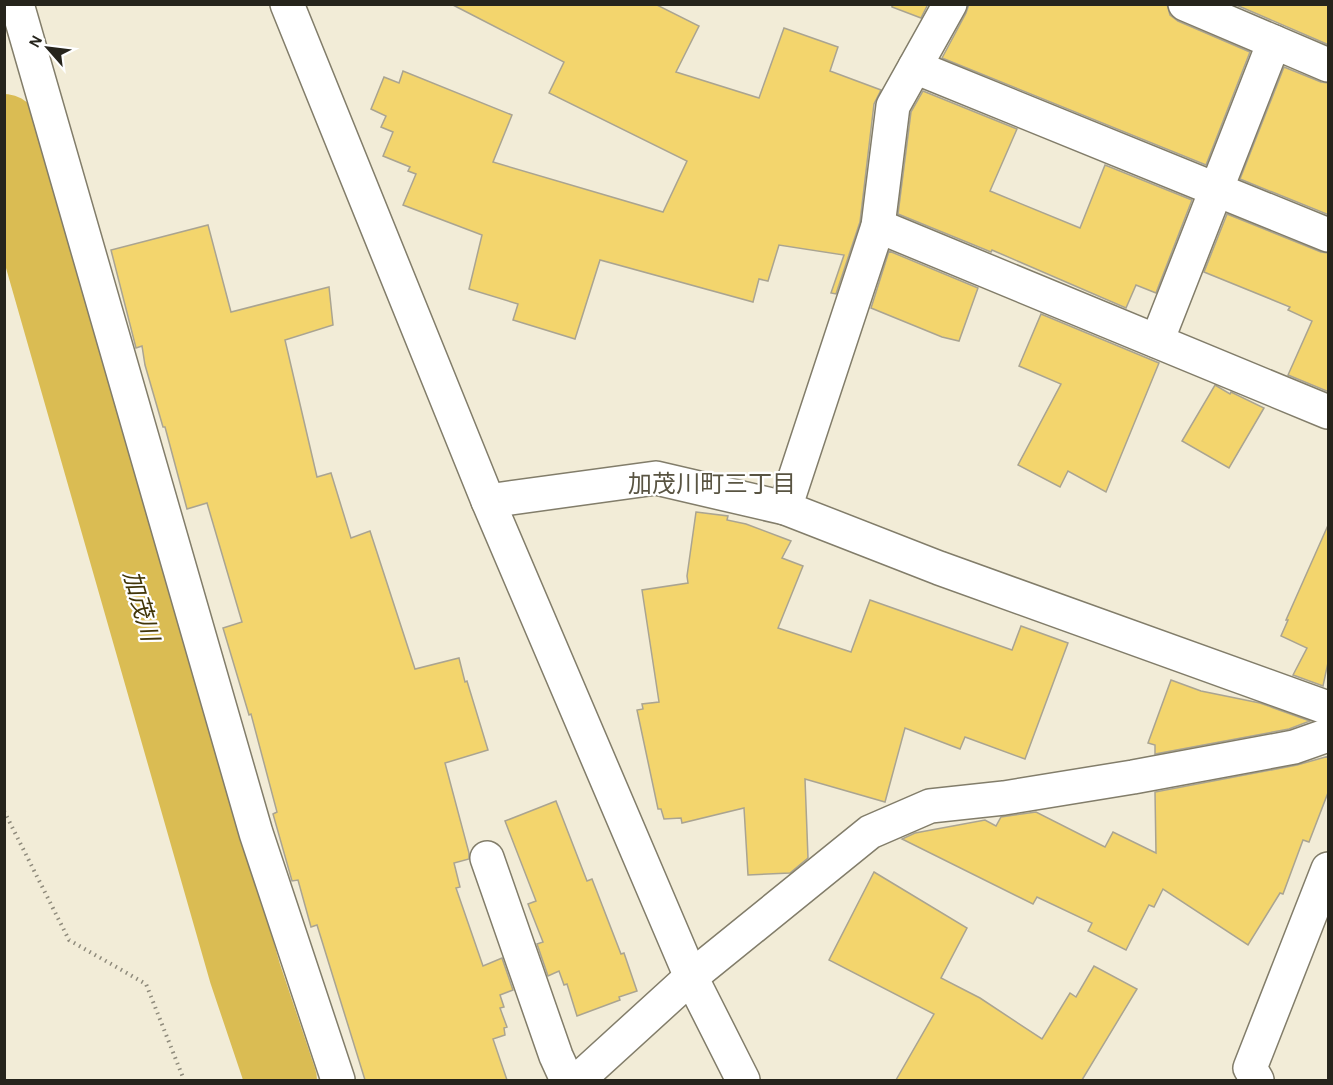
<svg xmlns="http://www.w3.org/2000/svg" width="1333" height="1085" viewBox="0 0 1333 1085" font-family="'Alegreya Sans','Noto Sans JP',sans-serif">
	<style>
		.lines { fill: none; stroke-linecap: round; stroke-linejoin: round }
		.river { stroke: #dabc53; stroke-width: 72 }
		.building { fill: #f3d56d; stroke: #aaa491; stroke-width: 1.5 }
		.minor-casing { stroke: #827d6a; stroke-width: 36 }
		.path { stroke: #8f8b7c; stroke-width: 4; stroke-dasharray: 1.5 4.5; stroke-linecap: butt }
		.minor { stroke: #fff; stroke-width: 33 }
		.labels { text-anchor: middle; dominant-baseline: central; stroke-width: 4.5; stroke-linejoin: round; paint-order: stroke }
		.neighbourhood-label { font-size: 24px; fill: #595442; stroke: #fff }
		.water-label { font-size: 24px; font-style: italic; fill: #413507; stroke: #fff }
	</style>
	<rect width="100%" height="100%" fill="#f2ecd7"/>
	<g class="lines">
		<path class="river" d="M4 130 245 973 281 1080"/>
	</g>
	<g class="building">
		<path d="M451 4H655L699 26 676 72 759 98 784 28 838 47 830 71 881 90 874 104 860 222 836 294 831 293 844 255 779 245 768 281 759 279 753 302 600 260 575 339 513 320 518 304 469 289 482 235 403 205 416 174 408 171 410 167 383 156 393 132 381 127 386 116 371 109 384 77 399 83 403 71 512 115 493 162 663 212 687 161 549 93 564 62Z"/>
		<path d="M892 4H928L921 18 892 7Z"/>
		<path d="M969 4H1167L1170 15 1178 21 1250 52 1206 165 942 58 966 13Z"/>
		<path d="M1234 4H1329V45Z"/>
		<path d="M1284 67 1321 82 1329 83V215L1240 179Z"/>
		<path d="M923 91 1017 129 990 191 1080 228 1105 165 1192 200 1156 293 1136 285 1126 308 992 250 991 252 898 214 911 112Z"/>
		<path d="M1227 214 1321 252 1329 253V392L1288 375 1312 321 1288 310 1290 307 1204 272Z"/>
		<path d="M208 225 231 312 329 287 333 325 285 340 317 477 331 473 351 538 370 531 415 669 459 658 465 682 467 681 488 750 445 763 469 853V859L454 863 460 887 456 888 483 966 502 958 513 990 500 995 504 1007 500 1008 507 1027 504 1028 505 1035 493 1039 507 1080H365L317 925 311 927 298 880 292 881 273 814 277 812 251 714 249 715 223 628 242 622 207 503 187 509 165 427H163L145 365 142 346 136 348 111 250Z"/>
		<path d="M889 251 978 288 959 341 942 337 871 308Z"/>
		<path d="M1041 314 1159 363 1106 492 1068 471 1060 487 1018 465 1061 384 1019 366Z"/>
		<path d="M1215 385 1230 394 1231 392 1264 408 1229 468 1182 441Z"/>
		<path d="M696 512 728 516 727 520 746 524 791 541 782 558 803 566 778 628 851 652 870 600 1012 650 1021 626 1068 643 1025 759 965 737 960 749 905 728 885 802 805 779 808 858 790 873 748 875 744 808 682 823 681 818 664 819 661 809H658L637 710 643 709 642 704 659 702 642 590 688 583 687 576Z"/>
		<path d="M1329 523V658L1323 686 1293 675 1307 648 1281 636 1288 620H1286Z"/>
		<path d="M1171 680 1201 691 1260 703 1310 721 1289 729 1155 754V745L1148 743Z"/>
		<path d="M1329 756V790L1309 842 1303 840 1283 894 1280 893 1248 945 1163 889 1154 907 1149 905 1126 950 1088 931 1092 923 1037 897 1033 904 902 839 915 833 985 820 996 826 1001 817 1036 812 1105 847 1113 832 1156 853 1155 792 1297 765Z"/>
		<path d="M556 801 587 881 592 879 621 954 624 953 637 991 619 997 620 1000 577 1016 567 984 564 985 559 971 548 976 537 944 543 942 528 904 536 901 505 821Z"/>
		<path d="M874 872 967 928 941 978 980 998 1042 1039 1070 993 1076 997 1094 966 1137 989 1082 1080H896L934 1014 829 960Z"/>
	</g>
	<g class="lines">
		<g class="minor-casing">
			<g id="minor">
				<path d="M17 4 256 833 338 1080"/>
				<path d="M287 4 488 501 691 977 743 1080"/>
				<path d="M950 4 893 106 878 226 785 508 939 568 1328 708"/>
				<path d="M1185 4 1328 65"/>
				<path d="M915 67 1328 235"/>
				<path d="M878 226 1328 412"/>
				<path d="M1157 341 1274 42"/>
				<path d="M488 501 656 478 785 508"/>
				<path d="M487 858 556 1056 567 1080"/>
				<path d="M578 1080 691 977 870 832 930 806 1004 798 1133 777 1294 747 1328 735"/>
				<path d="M1257 1080 1250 1068 1328 869"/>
			</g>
		</g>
		<path class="path" d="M4 811 69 940 146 984 184 1080"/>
		<use href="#minor" class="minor"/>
	</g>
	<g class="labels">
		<g class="neighbourhood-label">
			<text x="712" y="485">加茂川町三丁目</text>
		</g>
		<g class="water-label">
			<text transform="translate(140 606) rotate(74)">加茂川</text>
		</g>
	</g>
	<rect width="1333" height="1085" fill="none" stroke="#26241c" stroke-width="12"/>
	<g transform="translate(48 48) rotate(298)" stroke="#ffffff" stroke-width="4.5" paint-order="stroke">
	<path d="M0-4.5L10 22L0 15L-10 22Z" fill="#26241c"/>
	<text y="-9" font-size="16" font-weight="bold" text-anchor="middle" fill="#26241c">N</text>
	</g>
</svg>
